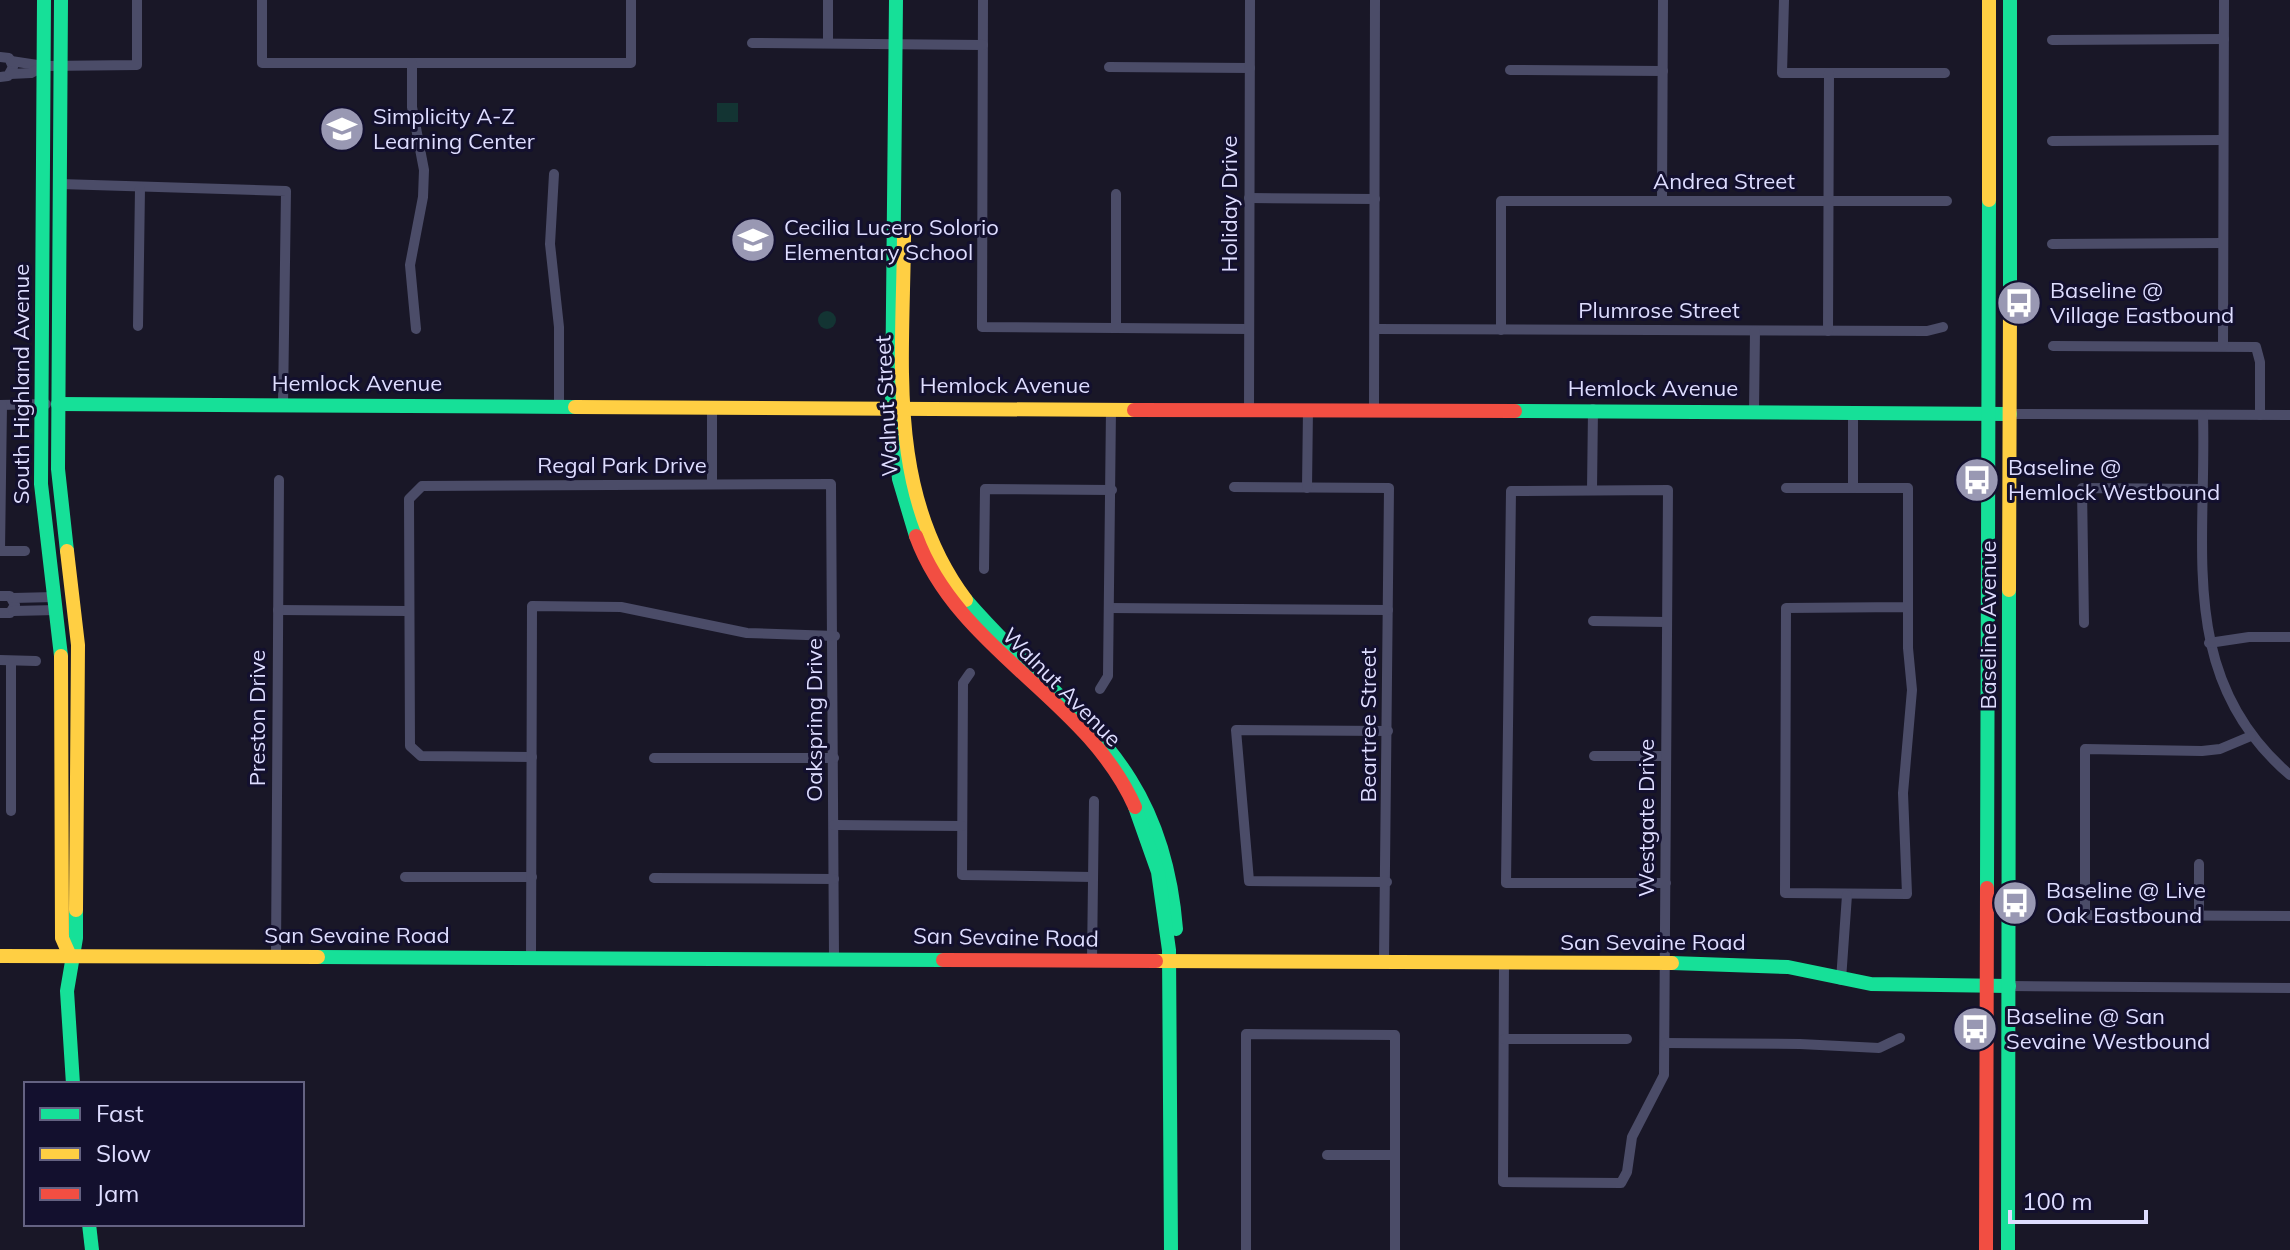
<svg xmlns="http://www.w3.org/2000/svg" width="2290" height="1250" viewBox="0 0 2290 1250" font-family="Mulish,sans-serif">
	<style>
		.green { fill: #133433 }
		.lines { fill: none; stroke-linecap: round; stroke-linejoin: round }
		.street { stroke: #4b4c68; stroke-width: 10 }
		.fast { stroke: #16e098; stroke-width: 14 }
		.slow { stroke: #ffcf43; stroke-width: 14 }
		.jam { stroke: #f24e42; stroke-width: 14 }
		.labels { text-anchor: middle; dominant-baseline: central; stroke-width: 6; stroke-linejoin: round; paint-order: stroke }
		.poi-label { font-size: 22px; fill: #deddff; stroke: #13102e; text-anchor: start }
		.street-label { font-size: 22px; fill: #deddff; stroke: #13102e }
	</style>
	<rect width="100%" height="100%" fill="#191727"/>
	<g class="green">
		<rect x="717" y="103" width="21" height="19"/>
		<circle cx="827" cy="320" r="9"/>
	</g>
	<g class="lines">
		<g class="street">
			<path d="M262 0V63H631V0"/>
			<path d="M828 0V43"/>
			<path d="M983 0 982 327 1249 329"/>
			<path d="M1784 0 1782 73H1945"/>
			<path d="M2052 40 2224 39"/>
			<path d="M752 43 983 45"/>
			<path d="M0 57 9 58 13 67 8 76 0 77"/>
			<path d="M11 61 44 66"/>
			<path d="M412 63V107L424 170 423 197 410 265 416 329"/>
			<path d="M1109 67 1250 68"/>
			<path d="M1510 70 1663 71"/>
			<path d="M10 74 31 73 44 66 137 65V0"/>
			<path d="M2052 141 2223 140"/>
			<path d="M554 174 550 244 559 327V406"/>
			<path d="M60 184 286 191 283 405"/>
			<path d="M1249 198 1375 199"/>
			<path d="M1662 201 1663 0"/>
			<path d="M2052 244 2223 243"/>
			<path d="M138 326 140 188"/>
			<path d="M1116 328V194"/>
			<path d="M1375 329 1927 331 1943 327"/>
			<path d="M1501 330V201H1947"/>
			<path d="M1828 331 1829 73"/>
			<path d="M2053 346 2256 347 2260 362V415"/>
			<path d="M2223 346 2224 0"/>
			<path d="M0 405 46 404"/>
			<path d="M1249 408 1250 0"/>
			<path d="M1374 409 1375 0"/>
			<path d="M1754 411 1755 331"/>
			<path d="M2010 414 2290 415"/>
			<path d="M2203 415C2207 548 2176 678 2290 775"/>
			<path d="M712 484V406"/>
			<path d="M1234 487 1389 488 1384 961"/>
			<path d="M1307 488 1308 409"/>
			<path d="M1786 488H1908V648L1912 690 1903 793 1907 894 1785 893 1786 608 1907 607"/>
			<path d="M1853 488V411"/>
			<path d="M1592 490 1593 409"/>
			<path d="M0 551 2 405"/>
			<path d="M0 551H25"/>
			<path d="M984 569 985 489 1112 490"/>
			<path d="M0 596H10L15 605 10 613H0"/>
			<path d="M13 598 55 597"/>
			<path d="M1109 608 1388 610"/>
			<path d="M278 610 408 611"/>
			<path d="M13 611 57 610"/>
			<path d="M1593 621 1667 622"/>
			<path d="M2084 623 2082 488 2203 489"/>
			<path d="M2209 643 2249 637H2290"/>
			<path d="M0 660 36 661"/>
			<path d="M11 661V811"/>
			<path d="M970 673 963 683 962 875 1093 877"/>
			<path d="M1100 689 1108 676 1111 408"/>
			<path d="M2251 736 2220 749 2202 751 2085 749V915L2290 916"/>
			<path d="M1594 756H1666"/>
			<path d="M532 757 421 756 410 746 409 499 422 486 831 484 834 957"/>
			<path d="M654 758H834"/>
			<path d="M834 825 962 826"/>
			<path d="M2199 864V915"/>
			<path d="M405 877H532"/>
			<path d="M654 878 834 879"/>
			<path d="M1387 882 1249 881 1236 730 1388 731"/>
			<path d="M276 957 279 480"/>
			<path d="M531 957 532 606 621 607 747 633 835 636"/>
			<path d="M1092 960 1094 801"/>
			<path d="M1504 963 1503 1182 1621 1183 1627 1172 1632 1137 1664 1075 1668 490 1511 491 1506 883H1666"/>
			<path d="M1841 980 1847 895"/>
			<path d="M2009 986 2290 988"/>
			<path d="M1504 1039H1627"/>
			<path d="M1665 1043 1800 1044 1879 1048 1900 1038"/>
			<path d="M1327 1155H1395"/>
			<path d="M1246 1250V1034L1395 1035V1250"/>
		</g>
		<g class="fast">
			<path d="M44 0 41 484 61 656"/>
			<path d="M61 0 58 469 67 551"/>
			<path d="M896 0 892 407 899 479 916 536"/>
			<path d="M2010 304V0"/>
			<path d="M58 404 575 407"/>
			<path d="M1515 411 2010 414"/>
			<path d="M966 600C1067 717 1162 755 1176 929"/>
			<path d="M1135 807 1158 872 1169 950 1171 1250"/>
			<path d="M1987 888 1989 200"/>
			<path d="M318 957 943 960"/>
			<path d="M1672 963 1788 967 1871 984 2009 986"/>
			<path d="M73 1084 67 991 76 938V910"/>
			<path d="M89 1224 92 1250"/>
			<path d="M2008 1250 2009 590"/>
		</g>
		<g class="slow">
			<path d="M1989 200V0"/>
			<path d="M904 230C904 357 884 491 966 600"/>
			<path d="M575 407 1134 410"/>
			<path d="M67 551 78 645 76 910"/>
			<path d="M2009 590 2010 304"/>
			<path d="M61 656 62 938 70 956"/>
			<path d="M0 956 318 957"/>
			<path d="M1156 961 1672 963"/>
		</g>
		<g class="jam">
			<path d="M1134 410 1515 411"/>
			<path d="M916 536C958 651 1087 698 1135 807"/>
			<path d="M943 960 1156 961"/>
			<path d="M1986 1250 1987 888"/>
		</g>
	</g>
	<defs>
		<g id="school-disc" transform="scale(2.3)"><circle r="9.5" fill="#9998b3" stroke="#13102e"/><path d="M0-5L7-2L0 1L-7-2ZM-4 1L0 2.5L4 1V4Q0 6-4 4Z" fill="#fff"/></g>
		<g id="bus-disc" transform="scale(2.3)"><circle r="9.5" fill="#9998b3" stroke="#13102e"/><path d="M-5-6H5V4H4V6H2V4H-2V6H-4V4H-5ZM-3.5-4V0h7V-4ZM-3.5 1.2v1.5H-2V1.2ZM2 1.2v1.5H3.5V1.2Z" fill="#fff"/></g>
	</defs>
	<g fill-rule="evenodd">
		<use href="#school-disc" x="342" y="129"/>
		<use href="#school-disc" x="753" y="240"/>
		<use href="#bus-disc" x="2019" y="303"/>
		<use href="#bus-disc" x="1977" y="480"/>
		<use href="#bus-disc" x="2015" y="903"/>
		<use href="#bus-disc" x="1975" y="1029"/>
	</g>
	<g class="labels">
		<g class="poi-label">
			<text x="373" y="116">Simplicity A-Z<tspan x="373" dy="25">Learning Center</tspan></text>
			<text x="784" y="227">Cecilia Lucero Solorio<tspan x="784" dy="25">Elementary School</tspan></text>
			<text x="2050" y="290">Baseline @<tspan x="2050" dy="25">Village Eastbound</tspan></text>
			<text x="2008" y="467">Baseline @<tspan x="2008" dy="25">Hemlock Westbound</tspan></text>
			<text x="2046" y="890">Baseline @ Live<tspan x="2046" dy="25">Oak Eastbound</tspan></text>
			<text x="2006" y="1016">Baseline @ San<tspan x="2006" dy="25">Sevaine Westbound</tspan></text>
		</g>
		<g class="street-label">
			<text x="1724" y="181">Andrea Street</text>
			<text transform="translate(1229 204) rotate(-90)">Holiday Drive</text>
			<text x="1659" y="310">Plumrose Street</text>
			<text x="357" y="383">Hemlock Avenue</text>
			<text transform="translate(21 384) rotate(-90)">South Highland Avenue</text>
			<text x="1005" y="385">Hemlock Avenue</text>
			<text x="1653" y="388">Hemlock Avenue</text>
			<text transform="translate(886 406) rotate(-93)">Walnut Street</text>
			<text x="622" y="465">Regal Park Drive</text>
			<text transform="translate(1988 625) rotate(-90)">Baseline Avenue</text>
			<text transform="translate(1062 687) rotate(45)">Walnut Avenue</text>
			<text transform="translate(257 718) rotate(-90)">Preston Drive</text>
			<text transform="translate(814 720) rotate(-90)">Oakspring Drive</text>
			<text transform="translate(1368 725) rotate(-90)">Beartree Street</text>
			<text transform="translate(1646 818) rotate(-90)">Westgate Drive</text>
			<text x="357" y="935">San Sevaine Road</text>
			<text transform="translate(1006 937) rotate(1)">San Sevaine Road</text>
			<text x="1653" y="942">San Sevaine Road</text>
		</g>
	</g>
	<rect x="24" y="1082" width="280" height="144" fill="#13102e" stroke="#646282" stroke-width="2"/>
	<rect x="40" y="1108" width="40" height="12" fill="#16e098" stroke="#646282" stroke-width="2"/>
	<text x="96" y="1122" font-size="24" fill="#deddff">Fast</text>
	<rect x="40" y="1148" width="40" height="12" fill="#ffcf43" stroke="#646282" stroke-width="2"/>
	<text x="96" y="1162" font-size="24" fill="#deddff">Slow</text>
	<rect x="40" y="1188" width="40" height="12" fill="#f24e42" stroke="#646282" stroke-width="2"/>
	<text x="96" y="1202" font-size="24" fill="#deddff">Jam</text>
	<path d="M2010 1210v12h136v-12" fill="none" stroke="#deddff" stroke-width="4"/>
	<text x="2022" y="1210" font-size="24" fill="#deddff" stroke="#13102e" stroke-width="6" paint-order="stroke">100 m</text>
</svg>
